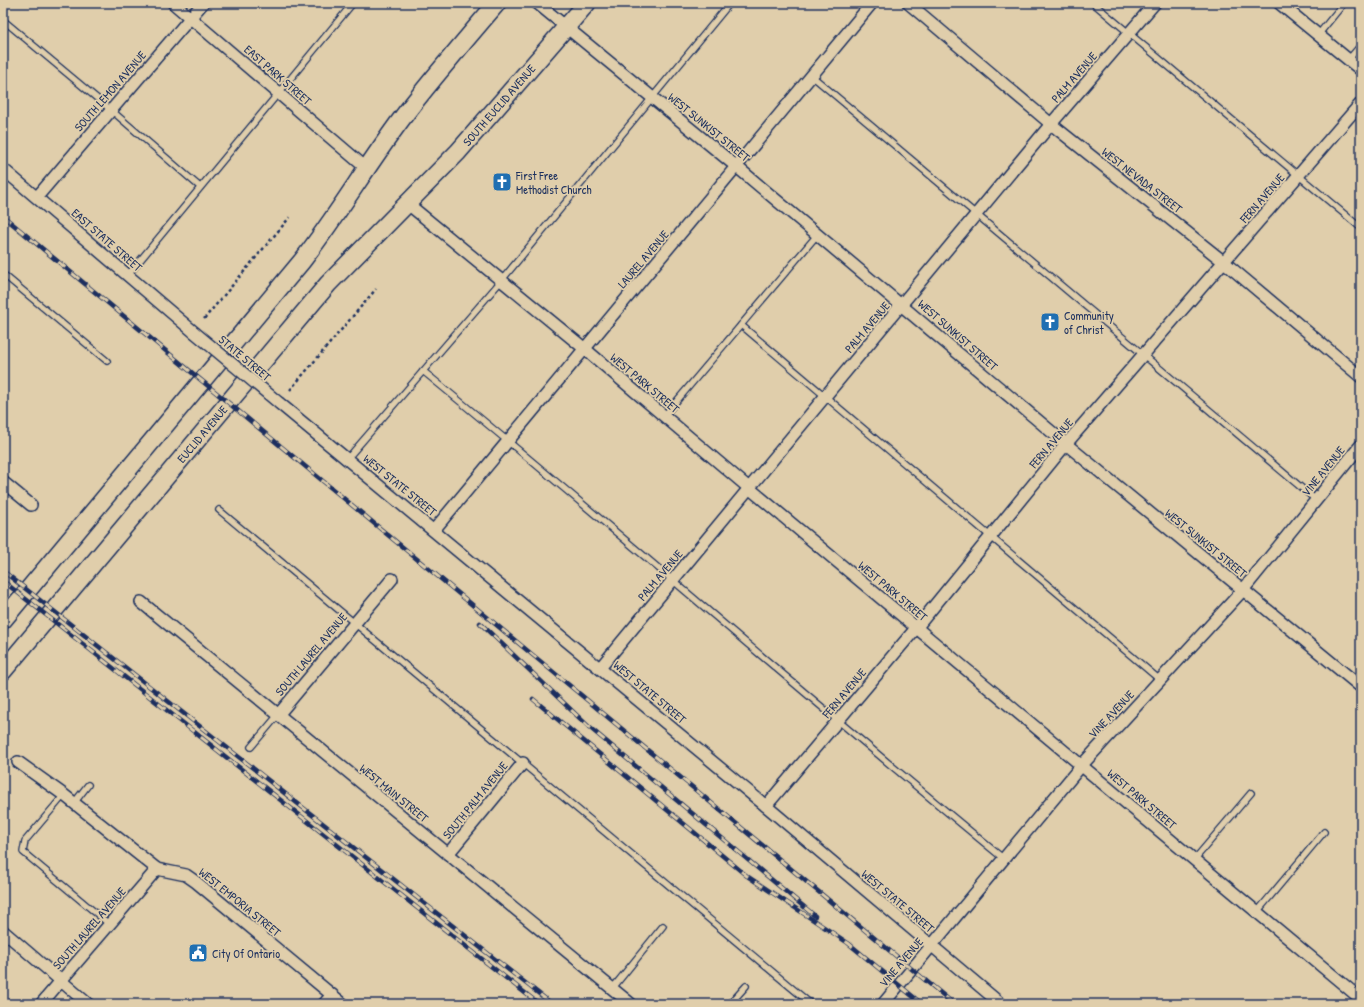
<svg xmlns="http://www.w3.org/2000/svg" width="1364" height="1007" viewBox="0 0 1364 1007" font-family="'Patrick Hand',sans-serif">
	<style>
		.lines { fill: none; stroke-linecap: round; stroke-linejoin: round }
		.lane-casing { stroke: #1b2f5e; stroke-width: 8 }
		.street-casing { stroke: #1b2f5e; stroke-width: 14 }
		.primary-casing { stroke: #1b2f5e; stroke-width: 20 }
		.path { stroke: #1b2f5e; stroke-width: 2.5; stroke-dasharray: 3 3; stroke-linecap: butt }
		.lane { stroke: #e0ceab; stroke-width: 5.5 }
		.street { stroke: #e0ceab; stroke-width: 11 }
		.primary { stroke: #e0ceab; stroke-width: 17 }
		.rail-casing { stroke: #1b2f5e; stroke-width: 4.5 }
		.rail { stroke: #e0ceab; stroke-width: 3; stroke-dasharray: 9; stroke-linecap: butt }
		.street-bridge-casing { stroke: #1b2f5e; stroke-width: 14; stroke-linecap: butt }
		.street-bridge { stroke: #e0ceab; stroke-width: 11 }
		.labels { text-anchor: middle; dominant-baseline: central; stroke-width: 3.5; stroke-linejoin: round; paint-order: stroke }
		.street-label { font-size: 12px; fill: #1b2f5e; stroke: #e0ceab }
		.poi-label { font-size: 12px; fill: #1b2f5e; stroke: #e0ceab; text-anchor: start }
	</style>
	<rect width="100%" height="100%" fill="#e0ceab"/>
	<filter id="ink" filterUnits="userSpaceOnUse"><feTurbulence type="fractalNoise" baseFrequency=".025" numOctaves="2"/><feDisplacementMap in="SourceGraphic" scale="8" xChannelSelector="R" yChannelSelector="G"/><feConvolveMatrix kernelMatrix="1 2 1 2 8 2 1 2 1" color-interpolation-filters="sRGB"/></filter>
	<g filter="url(#ink)">
		<g class="lines">
			<g class="lane-casing">
				<g id="lane">
					<path d="M1093 3 1361 228"/>
					<path d="M3 20 111 110 200 187"/>
					<path d="M1318 35 1344 3"/>
					<path d="M1348 60 1361 45"/>
					<path d="M812 76 1316 500"/>
					<path d="M3 274 107 361"/>
					<path d="M128 275 353 3"/>
					<path d="M741 325 1160 680"/>
					<path d="M423 371C619 531 808 699 1004 859"/>
					<path d="M664 416 818 234"/>
					<path d="M347 459 501 281 730 3"/>
					<path d="M219 510 811 1004"/>
					<path d="M251 747 278 715"/>
					<path d="M64 795 25 841 23 852 109 924"/>
					<path d="M74 803 88 785"/>
					<path d="M1194 860 1251 793"/>
					<path d="M1257 912 1324 832"/>
					<path d="M612 989 663 926"/>
					<path d="M730 1004 746 986"/>
				</g>
			</g>
			<g class="street-casing">
				<g id="street">
					<path d="M173 3 366 168"/>
					<path d="M537 3 737 167 1066 444 1361 687"/>
					<path d="M908 3 1051 124 1224 262 1361 377"/>
					<path d="M1279 3 1361 70"/>
					<path d="M3 169 194 332"/>
					<path d="M37 197 203 3"/>
					<path d="M408 204 585 349 749 488 1361 999"/>
					<path d="M279 403 766 806 1001 1004"/>
					<path d="M3 482 31 505"/>
					<path d="M434 530 872 3"/>
					<path d="M141 602 631 1004"/>
					<path d="M600 668 1051 124 1155 3"/>
					<path d="M278 715 392 579"/>
					<path d="M18 762 64 795 157 869 186 875 196 882 343 1004"/>
					<path d="M766 806 917 627 1066 444 1361 103"/>
					<path d="M448 854 523 763"/>
					<path d="M3 931 88 1004"/>
					<path d="M41 1004 157 869"/>
					<path d="M324 1004 332 995"/>
					<path d="M883 1004 1081 766 1243 590 1361 445"/>
				</g>
			</g>
			<g class="primary-casing">
				<g id="primary">
					<path d="M3 620 302 261C340 212 371 158 409 109 437 73 467 38 497 3"/>
					<path d="M3 671 328 284 458 152 587 3"/>
				</g>
			</g>
			<g class="path">
				<path d="M204 319 290 217"/>
				<path d="M290 390 376 289"/>
			</g>
			<use href="#lane" class="lane"/>
			<use href="#street" class="street"/>
			<use href="#primary" class="primary"/>
			<g class="rail-casing">
				<g id="rail">
					<path d="M3 216 954 1004"/>
					<path d="M3 571 552 1004"/>
					<path d="M3 581 539 1004"/>
					<path d="M480 623 589 727 815 916"/>
					<path d="M533 699 747 876 848 943 922 1004"/>
				</g>
			</g>
			<use href="#rail" class="rail"/>
			<g class="street-bridge-casing">
				<path id="street-bridge" d="M194 332 279 403"/>
			</g>
			<use href="#street-bridge" class="street-bridge"/>
		</g>
	</g>
	<defs>
		<g id="church-square" transform="scale(1)"><rect x="-9" y="-9" width="18" height="18" rx="4" fill="#1f6fb2" stroke="#e0ceab"/><path d="M-1.2-6h2.4v3.5h3.3v2.4h-3.3V6h-2.4V-.1h-3.3v-2.4h3.3Z" fill="#fff"/></g>
		<g id="civic-square" transform="scale(1)"><rect x="-9" y="-9" width="18" height="18" rx="4" fill="#1f6fb2" stroke="#e0ceab"/><path d="M-.6-6.5H3V-4.5H.6V-3L4-1V1h2V6H-6V1h2V-1L-.6-3ZM-1.2 2.5V6h2.4V2.5Z" fill="#fff"/></g>
	</defs>
	<g fill-rule="evenodd">
		<use href="#church-square" x="502" y="182"/>
		<use href="#church-square" x="1050" y="322"/>
		<use href="#civic-square" x="198" y="953"/>
	</g>
	<g class="labels">
		<g class="street-label">
			<text transform="translate(278 75) rotate(41)">EAST PARK STREET</text>
			<text transform="translate(1074 77) rotate(-49)">PALM AVENUE</text>
			<text transform="translate(110 91) rotate(-49)">SOUTH LEMON AVENUE</text>
			<text transform="translate(499 105) rotate(-49)">SOUTH EUCLID AVENUE</text>
			<text transform="translate(709 127) rotate(39)">WEST SUNKIST STREET</text>
			<text transform="translate(1142 180) rotate(38)">WEST NEVADA STREET</text>
			<text transform="translate(1262 198) rotate(-49)">FERN AVENUE</text>
			<text transform="translate(107 240) rotate(41)">EAST STATE STREET</text>
			<text transform="translate(643 259) rotate(-50)">LAUREL AVENUE</text>
			<text transform="translate(867 327) rotate(-50)">PALM AVENUE</text>
			<text transform="translate(958 335) rotate(41)">WEST SUNKIST STREET</text>
			<text transform="translate(245 358) rotate(40)">STATE STREET</text>
			<text transform="translate(645 383) rotate(40)">WEST PARK STREET</text>
			<text transform="translate(202 434) rotate(-50)">EUCLID AVENUE</text>
			<text transform="translate(1051 443) rotate(-50)">FERN AVENUE</text>
			<text transform="translate(1323 471) rotate(-51)">VINE AVENUE</text>
			<text transform="translate(400 485) rotate(39)">WEST STATE STREET</text>
			<text transform="translate(1206 543) rotate(39)">WEST SUNKIST STREET</text>
			<text transform="translate(660 575) rotate(-50)">PALM AVENUE</text>
			<text transform="translate(893 591) rotate(40)">WEST PARK STREET</text>
			<text transform="translate(311 654) rotate(-50)">SOUTH LAUREL AVENUE</text>
			<text transform="translate(650 692) rotate(40)">WEST STATE STREET</text>
			<text transform="translate(844 693) rotate(-50)">FERN AVENUE</text>
			<text transform="translate(1111 714) rotate(-47)">VINE AVENUE</text>
			<text transform="translate(394 793) rotate(39)">WEST MAIN STREET</text>
			<text transform="translate(1142 799) rotate(40)">WEST PARK STREET</text>
			<text transform="translate(475 800) rotate(-51)">SOUTH PALM AVENUE</text>
			<text transform="translate(898 901) rotate(40)">WEST STATE STREET</text>
			<text transform="translate(240 902) rotate(39)">WEST EMPORIA STREET</text>
			<text transform="translate(89 928) rotate(-49)">SOUTH LAUREL AVENUE</text>
			<text transform="translate(901 962) rotate(-50)">VINE AVENUE</text>
		</g>
		<g class="poi-label">
			<text x="516" y="175">First Free<tspan x="516" dy="14">Methodist Church</tspan></text>
			<text x="1064" y="315">Community<tspan x="1064" dy="14">of Christ</tspan></text>
			<text x="212" y="953">City Of Ontario</text>
		</g>
	</g>
	<rect width="1364" height="1007" fill="none" stroke="#e0ceab" stroke-width="16"/>
	<rect x="8" y="8" width="1348" height="991" fill="none" stroke="#1b2f5e" stroke-width="1.5" filter="url(#ink)"/>
</svg>
